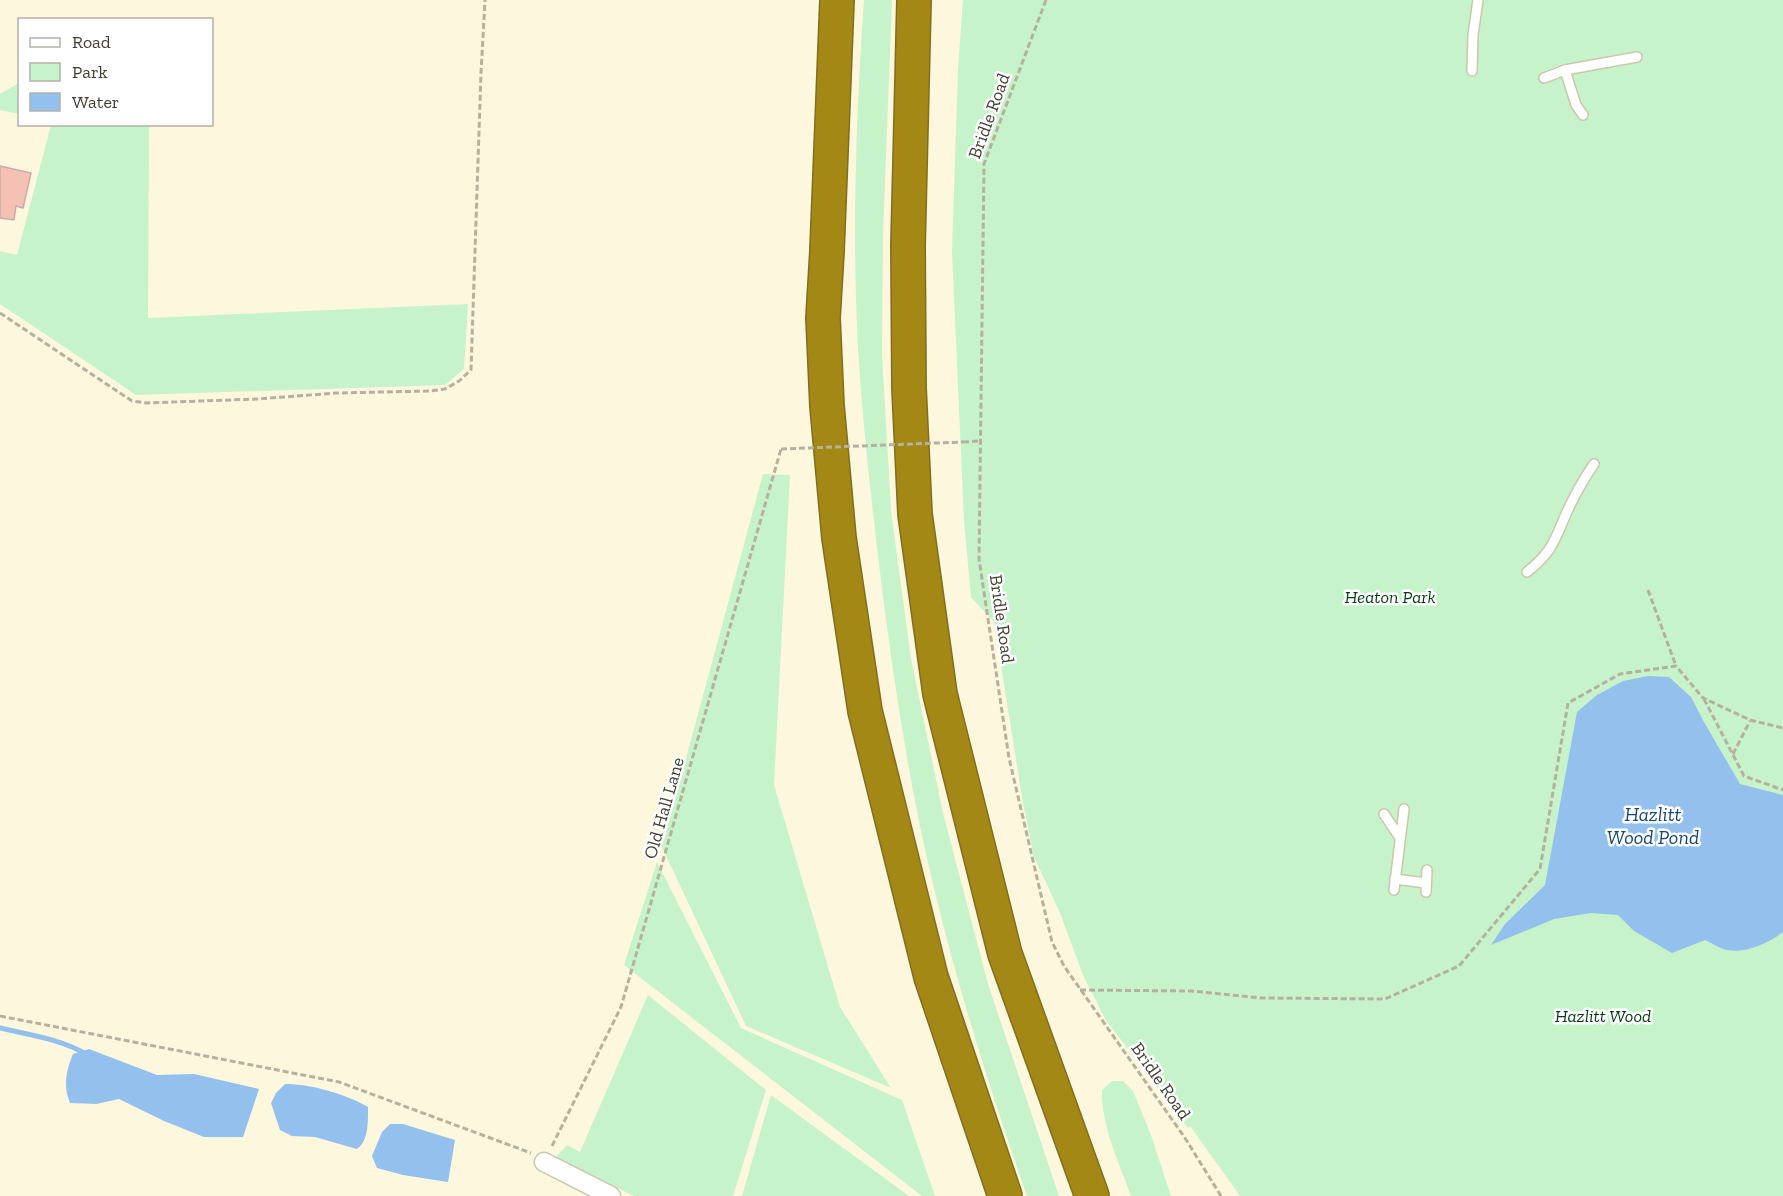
<svg xmlns="http://www.w3.org/2000/svg" width="1783" height="1196" viewBox="0 0 1783 1196" font-family="'Zilla Slab',serif">
	<style>
		.green { fill: #c6f3ca }
		.water { fill: #93c0ed }
		.lines { fill: none; stroke-linecap: round; stroke-linejoin: round }
		.stream { stroke: #93c0ed; stroke-width: 5 }
		.building { fill: #f6c1b5; stroke: #caaca5; stroke-width: 1.5 }
		.service-casing { stroke: #ccc7ac; stroke-width: 12 }
		.minor-casing { stroke: #ccc7ac; stroke-width: 21 }
		.motorway-casing { stroke: #816e1f; stroke-width: 36 }
		.path { stroke: #b5b19c; stroke-width: 3; stroke-dasharray: 6 3; stroke-linecap: butt }
		.service { stroke: #fff; stroke-width: 9 }
		.minor { stroke: #fff; stroke-width: 18 }
		.motorway { stroke: #a48815; stroke-width: 33 }
		.path-bridge { stroke: #b5b19c; stroke-width: 3; stroke-dasharray: 6 3; stroke-linecap: butt }
		.labels { text-anchor: middle; dominant-baseline: central; stroke-width: 5; stroke-linejoin: round; paint-order: stroke }
		.street-label { font-size: 18px; fill: #3f3d32; stroke: #fff }
		.park-label { font-size: 18px; font-style: italic; fill: #053c13; stroke: #fff }
		.water-label { font-size: 20px; font-style: italic; fill: #174872; stroke: #fff }
	</style>
	<rect width="100%" height="100%" fill="#fdf8dd"/>
	<g class="green">
		<path d="M864 0H892L883 235 882 354 891 511 911 659 943 813 988 984 1059 1196H1027C992 1096 960 995 935 892 911 795 896 696 883 597 873 514 863 432 858 348 852 232 856 115 864 0Z"/>
		<path d="M963 0H1783V1196H1240L1190 1126 1188 1128 1105 1019 1083 975 1060 913 1034 857 1023 803 994 622 971 597 964 521 952 251 958 70Z"/>
		<path d="M19 83V114L0 110V94Z"/>
		<path d="M51 125H149L148 318 468 304 464 369 445 385 136 395 0 304V251L17 255Z"/>
		<path d="M763 474 790 475 774 785 840 1007 891 1088 746 1026 662 847Z"/>
		<path d="M657 862 741 1028 902 1100 935 1196H922L624 965Z"/>
		<path d="M648 995 766 1090 733 1196H634L555 1158 567 1145 580 1152Z"/>
		<path d="M1112 1081H1123L1133 1091 1151 1135 1171 1196H1131C1119 1162 1101 1126 1102 1090Z"/>
		<path d="M771 1095 909 1196H742Z"/>
	</g>
	<g class="water">
		<path d="M1648 676 1669 677 1691 697 1704 722 1740 784 1783 795V932C1767 944 1743 955 1723 949 1717 947 1710 942 1705 940L1672 953 1634 931 1618 915 1591 913 1554 919 1491 945 1505 924 1545 885 1577 712 1597 695 1623 681Z"/>
		<path d="M89 1049 157 1075 194 1074 259 1089 243 1137H204L164 1121 119 1099 96 1104 70 1103C63 1086 66 1071 73 1054Z"/>
		<path d="M285 1084C311 1084 346 1094 368 1107 368 1120 369 1141 357 1149L315 1137 292 1136 280 1130 271 1103 276 1093Z"/>
		<path d="M390 1124H403L455 1140 448 1182 403 1175 377 1168 372 1156 382 1132Z"/>
	</g>
	<g class="lines">
		<path class="stream" d="M0 1028C30 1035 60 1039 86 1054"/>
	</g>
	<path class="building" d="M0 166 31 173 23 208 16 206 14 220 0 218Z"/>
	<g class="lines">
		<g class="service-casing">
			<g id="service">
				<path d="M1565 70 1576 105 1583 115"/>
				<path d="M1472 71 1473 35 1478 0"/>
				<path d="M1544 78 1565 70 1637 57"/>
				<path d="M1527 572C1552 552 1554 542 1566 514 1574 496 1583 480 1594 464"/>
				<path d="M1384 814 1400 838"/>
				<path d="M1395 879 1426 883"/>
				<path d="M1394 890 1404 809"/>
				<path d="M1426 892 1427 870"/>
			</g>
		</g>
		<g class="minor-casing">
			<path id="minor" d="M544 1162 611 1196"/>
		</g>
		<g class="motorway-casing">
			<g id="motorway">
				<path d="M837 0 827 251 823 318 827 406 839 538 865 711 931 977 1005 1196"/>
				<path d="M914 0 908 246 909 388 915 514 940 694 1005 954 1092 1196"/>
			</g>
		</g>
		<g class="path">
			<path d="M1046 0 984 164 979 559 1009 758 1052 942 1064 966 1185 1138 1221 1196"/>
			<path d="M0 313 132 401 146 403 257 399 337 393 430 391 445 389 459 381 471 370 481 73 485 0"/>
			<path d="M963 442 980 441"/>
			<path d="M1648 590 1676 666"/>
			<path d="M1704 699 1744 776 1783 790"/>
			<path d="M1733 754 1750 721"/>
			<path d="M1080 990 1192 991 1261 998 1385 999 1459 966 1540 869 1568 703 1620 674 1676 666 1703 698 1750 720 1783 728"/>
			<path d="M0 1016 339 1082 531 1153"/>
			<path d="M552 1146 621 1007 781 449"/>
		</g>
		<use href="#service" class="service"/>
		<use href="#minor" class="minor"/>
		<use href="#motorway" class="motorway"/>
		<path class="path-bridge" d="M781 449 963 442"/>
	</g>
	<g class="labels">
		<g class="street-label">
			<text transform="translate(989 116) rotate(-70)">Bridle Road</text>
			<text transform="translate(1002 619) rotate(82)">Bridle Road</text>
			<text transform="translate(664 808) rotate(-74)">Old Hall Lane</text>
			<text transform="translate(1161 1081) rotate(55)">Bridle Road</text>
		</g>
		<g class="park-label">
			<text x="1390" y="597">Heaton Park</text>
			<text x="1603" y="1016">Hazlitt Wood</text>
		</g>
		<g class="water-label">
			<text x="1653" y="814">Hazlitt<tspan x="1653" dy="23">Wood Pond</tspan></text>
		</g>
	</g>
	<rect x="18" y="18" width="195" height="108" fill="#ffffff" stroke="#b2b1ad" stroke-width="1.5"/>
	<rect x="30" y="38" width="30" height="9" fill="#ffffff" stroke="#b2b1ad" stroke-width="1.5"/>
	<text x="72" y="48" font-size="18" fill="#3f3d32">Road</text>
	<rect x="30" y="63" width="30" height="18" fill="#c6f3ca" stroke="#b2b1ad" stroke-width="1.5"/>
	<text x="72" y="78" font-size="18" fill="#3f3d32">Park</text>
	<rect x="30" y="93" width="30" height="18" fill="#93c0ed" stroke="#b2b1ad" stroke-width="1.5"/>
	<text x="72" y="108" font-size="18" fill="#3f3d32">Water</text>
</svg>
